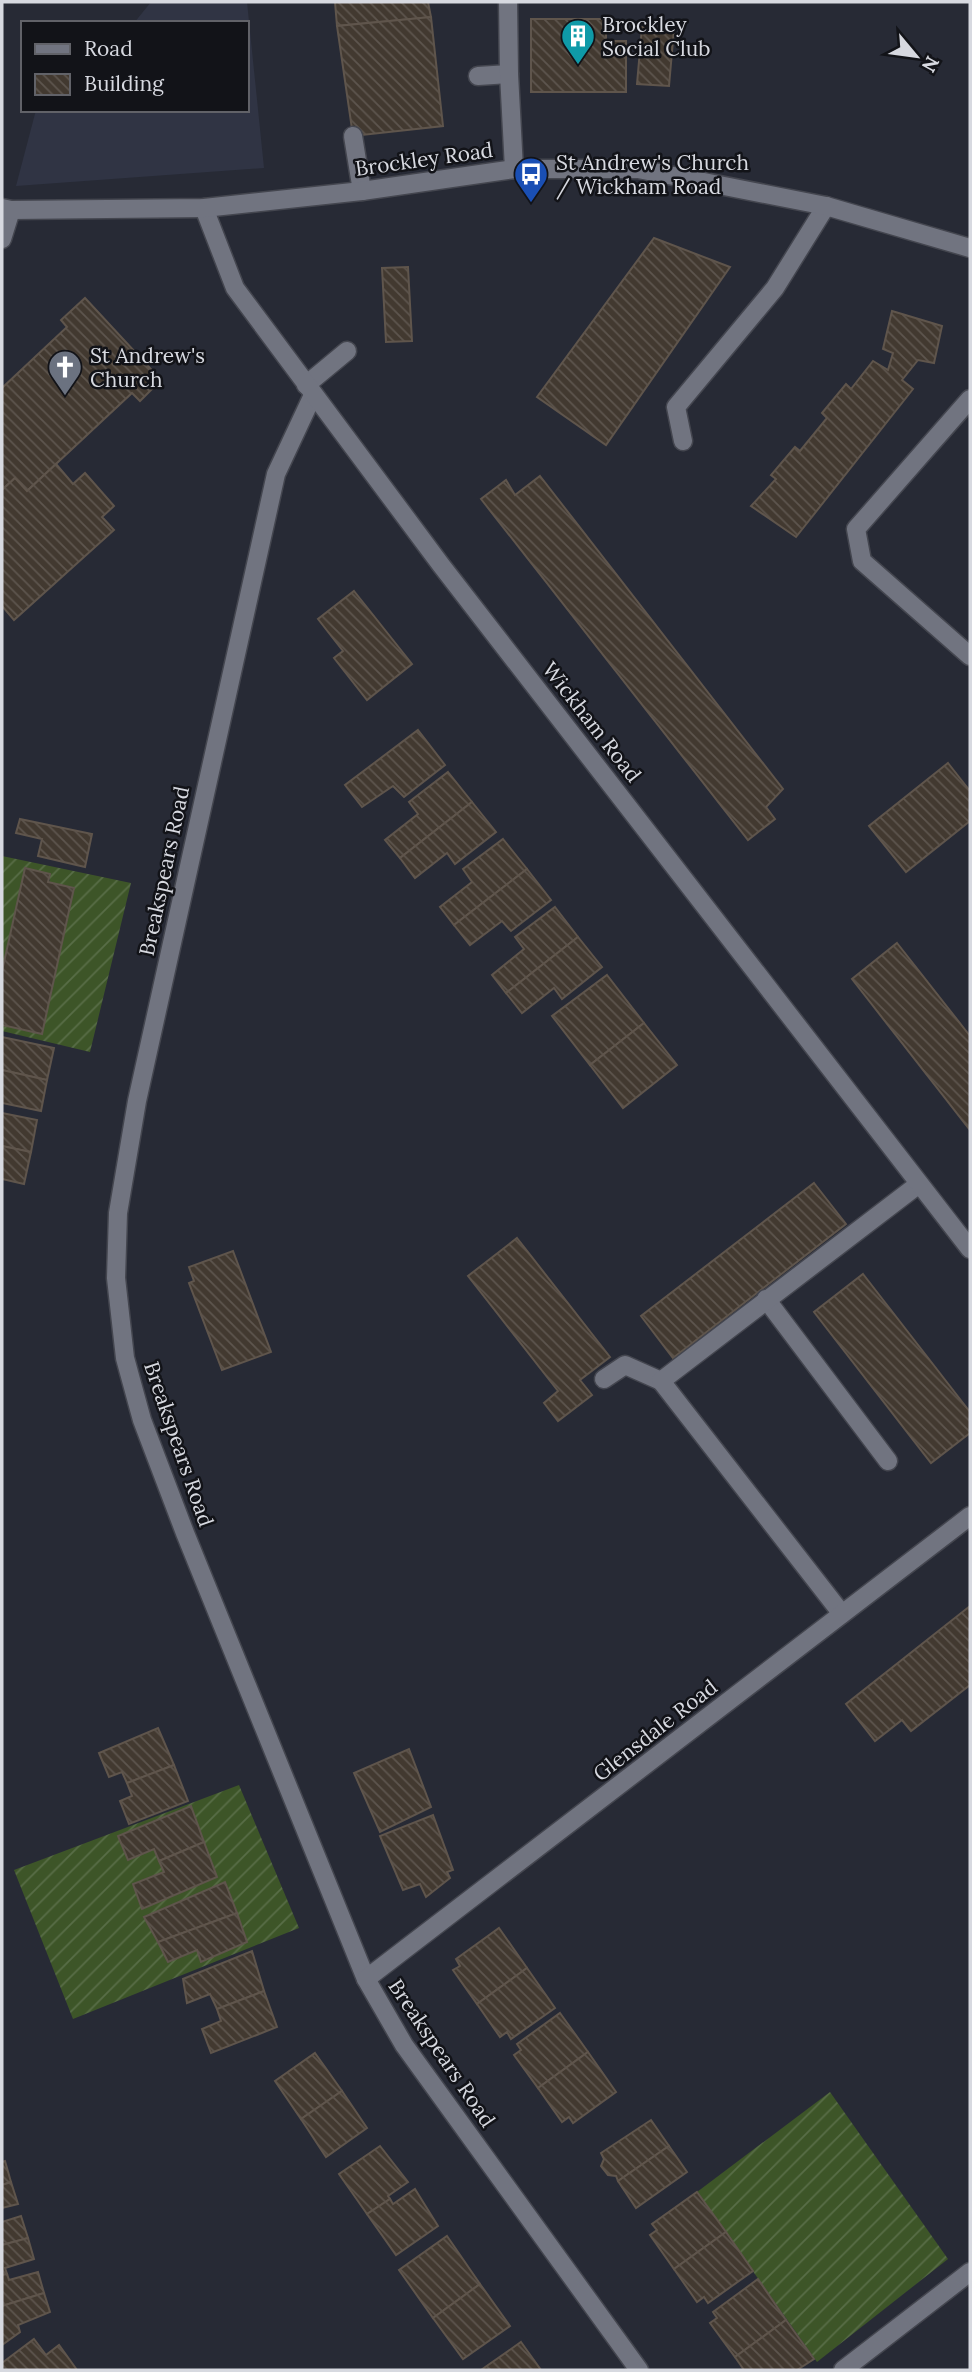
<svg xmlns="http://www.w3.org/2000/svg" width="972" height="2372" viewBox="0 0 972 2372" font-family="Lora,serif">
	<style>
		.built { fill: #303444 }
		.garden { fill: url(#garden-furrows); fill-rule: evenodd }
		.building { fill: url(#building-back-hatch); stroke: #5f554c; stroke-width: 2 }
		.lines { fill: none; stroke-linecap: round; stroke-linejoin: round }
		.service-casing { stroke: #44464f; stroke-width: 21 }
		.minor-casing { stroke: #44464f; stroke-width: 21 }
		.tertiary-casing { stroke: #44464f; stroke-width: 21 }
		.secondary-casing { stroke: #44464f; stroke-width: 21 }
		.service { stroke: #717480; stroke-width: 18 }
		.minor { stroke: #717480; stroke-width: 18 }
		.tertiary { stroke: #717480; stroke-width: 18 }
		.secondary { stroke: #717480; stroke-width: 18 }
		.labels { text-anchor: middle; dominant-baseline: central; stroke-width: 5; stroke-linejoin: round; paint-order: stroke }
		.poi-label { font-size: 21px; fill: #d7d9e0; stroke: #121318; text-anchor: start }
		.street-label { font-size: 21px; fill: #d7d9e0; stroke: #121318 }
	</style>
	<defs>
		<pattern id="garden-furrows" width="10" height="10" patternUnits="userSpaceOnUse" patternTransform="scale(1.75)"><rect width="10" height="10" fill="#3d5528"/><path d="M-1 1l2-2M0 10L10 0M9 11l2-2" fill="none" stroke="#586d47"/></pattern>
		<pattern id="building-back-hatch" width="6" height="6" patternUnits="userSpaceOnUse" patternTransform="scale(1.75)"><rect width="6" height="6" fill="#423930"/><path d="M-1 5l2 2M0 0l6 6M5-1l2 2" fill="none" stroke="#5d554e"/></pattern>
	</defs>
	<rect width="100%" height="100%" fill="#272a35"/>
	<path class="built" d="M151 2H247L264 168 16 186 36 110H247V23H134Z"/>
	<g class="garden">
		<path d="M2 856 131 883 90 1052 2 1031V1025L42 1034 50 874 25 869 2 971Z"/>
		<path d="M239 1785 299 1928 73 2019 14 1870ZM226 1883 247 1942 202 1961 197 1950 168 1962 145 1916Z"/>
		<path d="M830 2092 948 2259 817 2362 697 2192Z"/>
	</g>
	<g class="building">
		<path d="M335 2H428L431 17 337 26Z"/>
		<path d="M431 17 443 126 353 136 337 26Z"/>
		<path d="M531 19H606V41H626V92H531Z"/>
		<path d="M642 27 674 29 669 86 637 84Z"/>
		<path d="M654 238 730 267 606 445 537 397Z"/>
		<path d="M408 267 412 341 386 342 382 268Z"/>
		<path d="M85 298 161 380 140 401 132 393 27 491 15 478 2 490V388L67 327 61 320Z"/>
		<path d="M892 311 942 326 934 363 918 360 902 380 913 389 796 537 751 506 776 479 771 475 795 447 800 451 827 418 822 413 846 384 851 389 873 361 888 370 893 353 883 349Z"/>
		<path d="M56 464 73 484 85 473 114 506 102 517 114 530 14 620 2 606V490L15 478 27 491Z"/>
		<path d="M540 476 783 789 766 807 775 819 748 840 481 499 506 480 515 495Z"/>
		<path d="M354 591 412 664 367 700 334 658 343 651 318 619Z"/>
		<path d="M418 730 445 765 404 797 393 786 362 807 345 785Z"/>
		<path d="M948 763 970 791V821L906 872 869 826Z"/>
		<path d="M448 772 472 802 400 858 385 840 418 814 409 802Z"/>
		<path d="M472 802 496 832 455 864 447 853 415 878 400 858Z"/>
		<path d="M20 819 92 834 85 867 38 856 42 839 16 833Z"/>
		<path d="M503 839 527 869 454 925 440 907 472 882 463 869Z"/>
		<path d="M25 868 50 874 48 882 74 888 42 1034 2 1025V971Z"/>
		<path d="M527 869 551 900 511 931 502 921 470 945 454 925Z"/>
		<path d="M555 907 578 937 506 993 492 975 524 949 515 937Z"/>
		<path d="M578 937 602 967 562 999 554 988 522 1013 506 993Z"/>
		<path d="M897 943 970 1036V1130L852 979Z"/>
		<path d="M607 975 644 1023 590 1065 552 1016Z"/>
		<path d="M644 1023 677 1065 623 1108 590 1065Z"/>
		<path d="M2 1037 54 1048 47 1080 2 1070Z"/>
		<path d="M2 1070 47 1080 41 1111 2 1103Z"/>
		<path d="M2 1113 37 1120 31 1152 2 1146Z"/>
		<path d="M2 1146 31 1152 24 1184 2 1179Z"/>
		<path d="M814 1183 846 1224 673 1358 641 1316Z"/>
		<path d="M517 1238 610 1357 580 1380 592 1395 558 1421 544 1403 558 1391 468 1276Z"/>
		<path d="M233 1251 271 1352 222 1370 189 1283 194 1281 189 1267Z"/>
		<path d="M863 1274 970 1412V1433L931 1463 814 1312Z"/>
		<path d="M970 1606V1685L911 1731 902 1720 875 1741 846 1704Z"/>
		<path d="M158 1728 174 1765 127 1783 122 1772 109 1777 99 1753Z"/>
		<path d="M409 1749 431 1807 380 1832 354 1773Z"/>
		<path d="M174 1765 188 1801 129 1824 120 1801 132 1796 127 1783Z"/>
		<path d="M191 1806 204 1842 159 1861 154 1849 128 1860 118 1836Z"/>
		<path d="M433 1815 453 1870 447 1872 450 1878 426 1897 420 1884 403 1890 380 1836Z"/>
		<path d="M204 1842 217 1877 142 1909 133 1884 164 1872 159 1861Z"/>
		<path d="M225 1882 237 1913 158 1942 144 1917Z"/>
		<path d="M237 1913 247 1942 201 1962 197 1950 168 1962 158 1942Z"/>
		<path d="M499 1928 527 1968 477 2004 453 1970 460 1966 456 1959Z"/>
		<path d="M252 1951 264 1991 217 2009 210 1994 187 2003 183 1979Z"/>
		<path d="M527 1968 555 2008 511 2039 507 2032 500 2037 477 2004Z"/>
		<path d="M264 1991 277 2027 211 2053 202 2029 221 2021 217 2009Z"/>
		<path d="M560 2013 588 2052 538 2088 514 2055 521 2050 517 2044Z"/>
		<path d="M588 2052 616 2092 573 2123 569 2117 562 2122 538 2088Z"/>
		<path d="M315 2053 342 2091 301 2119 275 2081Z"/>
		<path d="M342 2091 367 2128 326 2157 301 2119Z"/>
		<path d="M651 2120 669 2146 618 2181 616 2176 608 2175 601 2166 604 2159 601 2153Z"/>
		<path d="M380 2146 408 2182 388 2196 390 2199 367 2214 339 2174Z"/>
		<path d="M669 2146 687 2172 636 2208 618 2181Z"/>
		<path d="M5 2161 11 2182 2 2185V2162Z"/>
		<path d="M11 2182 18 2204 2 2208V2185Z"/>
		<path d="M415 2189 438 2226 396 2255 367 2214 390 2199 393 2204Z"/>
		<path d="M697 2192 726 2232 674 2269 650 2235 657 2230 652 2224Z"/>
		<path d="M21 2216 28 2238 2 2245V2222Z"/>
		<path d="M726 2232 753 2271 708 2303 704 2297 697 2302 674 2269Z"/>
		<path d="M447 2236 480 2284 433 2318 399 2270Z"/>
		<path d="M28 2238 34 2259 5 2268 7 2274 2 2275V2245Z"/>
		<path d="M38 2272 44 2293 2 2306V2275L7 2274 9 2280Z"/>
		<path d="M758 2279 786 2320 735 2357 710 2323 717 2318 713 2312Z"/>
		<path d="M480 2284 510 2326 463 2359 433 2318Z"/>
		<path d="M44 2293 50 2312 18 2325 20 2332 2 2345V2306Z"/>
		<path d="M786 2320 814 2359 797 2370H744L735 2357Z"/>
		<path d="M34 2339 46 2355 59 2345 77 2370H2V2363Z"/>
		<path d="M521 2342 541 2370H481Z"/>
	</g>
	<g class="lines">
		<g class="service-casing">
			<g id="service">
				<path d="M478 76 509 74"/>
				<path d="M353 136 362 191"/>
				<path d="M306 385 347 351"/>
				<path d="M970 399 856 529 862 561 970 656"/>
				<path d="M683 441 676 407 775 288 826 206"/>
				<path d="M766 1299 888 1461"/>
				<path d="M604 1379 625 1365 661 1381"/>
				<path d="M842 1614 661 1381 919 1184"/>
			</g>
		</g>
		<g class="minor-casing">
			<g id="minor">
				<path d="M508 2 509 74 514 169"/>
				<path d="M2 239 11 210"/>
				<path d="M313 395 276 474 137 1101 118 1213 116 1278 125 1358 142 1420 185 1533 366 1979 404 2045 639 2370"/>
				<path d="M366 1979 970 1516"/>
				<path d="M843 2370 970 2272"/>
			</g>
		</g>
		<g class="tertiary-casing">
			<path id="tertiary" d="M204 208 235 288 441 565 970 1249"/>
		</g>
		<g class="secondary-casing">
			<path id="secondary" d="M2 208 11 210 204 208 362 191 514 169H638L826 206 970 248"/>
		</g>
		<use href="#service" class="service"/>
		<use href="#minor" class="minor"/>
		<use href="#tertiary" class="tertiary"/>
		<use href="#secondary" class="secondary"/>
	</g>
	<defs>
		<g id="building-pin" transform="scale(1.75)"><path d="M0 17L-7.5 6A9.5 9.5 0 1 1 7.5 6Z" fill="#0f9aa8" stroke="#121318"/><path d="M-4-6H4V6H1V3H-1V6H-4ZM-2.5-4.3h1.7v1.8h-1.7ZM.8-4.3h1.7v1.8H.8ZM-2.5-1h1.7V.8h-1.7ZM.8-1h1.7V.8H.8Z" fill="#fff"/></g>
		<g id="bus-pin" transform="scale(1.75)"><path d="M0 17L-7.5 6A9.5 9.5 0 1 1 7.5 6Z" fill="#1a4fb4" stroke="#121318"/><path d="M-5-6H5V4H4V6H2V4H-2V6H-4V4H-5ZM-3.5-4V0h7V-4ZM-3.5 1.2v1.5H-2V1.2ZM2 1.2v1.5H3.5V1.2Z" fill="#fff"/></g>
		<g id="church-pin" transform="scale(1.75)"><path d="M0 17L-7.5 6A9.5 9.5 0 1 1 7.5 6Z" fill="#6b7280" stroke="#121318"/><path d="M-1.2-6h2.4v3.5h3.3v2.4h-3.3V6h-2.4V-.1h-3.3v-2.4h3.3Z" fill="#fff"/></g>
	</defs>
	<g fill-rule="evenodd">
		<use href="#building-pin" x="578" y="36"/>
		<use href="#bus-pin" x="531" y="174"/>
		<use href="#church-pin" x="65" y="367"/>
	</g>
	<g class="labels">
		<g class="poi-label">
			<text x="602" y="24">Brockley<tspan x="602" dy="24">Social Club</tspan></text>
			<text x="556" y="162">St Andrew's Church<tspan x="556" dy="24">/ Wickham Road</tspan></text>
			<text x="90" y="355">St Andrew's<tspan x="90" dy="24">Church</tspan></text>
		</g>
		<g class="street-label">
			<text transform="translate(424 159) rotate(-8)">Brockley Road</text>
			<text transform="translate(592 722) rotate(52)">Wickham Road</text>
			<text transform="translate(164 871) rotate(-78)">Breakspears Road</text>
			<text transform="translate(179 1444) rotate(71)">Breakspears Road</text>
			<text transform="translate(655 1730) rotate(-38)">Glensdale Road</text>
			<text transform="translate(442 2053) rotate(56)">Breakspears Road</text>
		</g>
	</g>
	<rect width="972" height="2372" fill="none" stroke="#d7d9e0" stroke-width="7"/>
	<rect x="21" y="21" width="228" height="91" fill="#121318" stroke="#616268" stroke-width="2"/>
	<rect x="35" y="44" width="35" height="10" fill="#717480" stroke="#616268" stroke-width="2"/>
	<text x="84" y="56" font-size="21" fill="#d7d9e0">Road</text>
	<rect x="35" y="74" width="35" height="21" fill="url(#building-back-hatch)" stroke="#616268" stroke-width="2"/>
	<text x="84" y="91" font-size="21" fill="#d7d9e0">Building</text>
	<g transform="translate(916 56) rotate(119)" stroke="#121318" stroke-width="5" paint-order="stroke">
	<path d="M0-5L12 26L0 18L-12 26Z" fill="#d7d9e0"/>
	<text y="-10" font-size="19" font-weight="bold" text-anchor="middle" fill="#d7d9e0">N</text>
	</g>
</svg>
